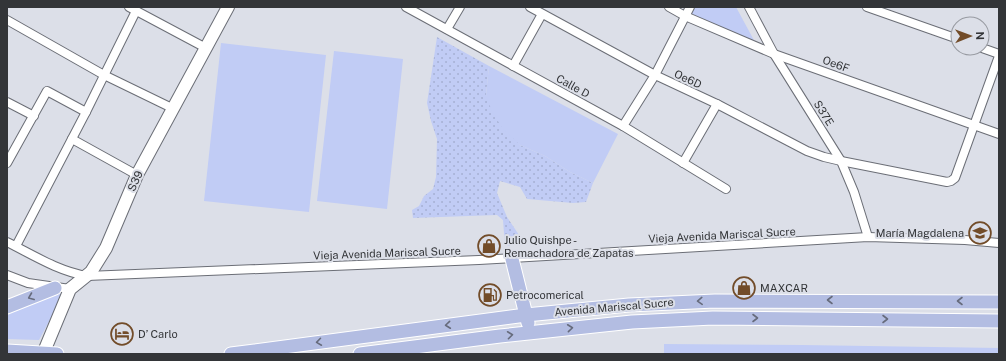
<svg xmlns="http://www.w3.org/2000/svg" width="1006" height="361" viewBox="0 0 1006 361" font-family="'Public Sans',sans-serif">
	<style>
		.grass { fill: url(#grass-dots) }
		.park { fill: #c1ccf5 }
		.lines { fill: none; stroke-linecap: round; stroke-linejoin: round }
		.street-casing { stroke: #6b6e76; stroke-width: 10 }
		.secondary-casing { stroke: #6b6e76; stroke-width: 14 }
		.primary-casing { stroke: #fff; stroke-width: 15 }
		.street { stroke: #fff; stroke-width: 8 }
		.secondary { stroke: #fff; stroke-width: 12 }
		.primary { stroke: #b3bde2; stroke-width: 13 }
		.oneway { stroke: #666b7c }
		.labels { text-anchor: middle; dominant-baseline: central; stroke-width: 4; stroke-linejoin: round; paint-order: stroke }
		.street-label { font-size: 11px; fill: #333538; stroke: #dcdfe8 }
		.poi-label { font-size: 11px; fill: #333538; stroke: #dcdfe8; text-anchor: start }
	</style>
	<defs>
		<pattern id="grass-dots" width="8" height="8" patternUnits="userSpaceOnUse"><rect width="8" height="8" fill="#c1ccf5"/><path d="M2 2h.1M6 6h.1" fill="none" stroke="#a6b0d3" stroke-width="1.8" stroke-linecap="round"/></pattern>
	</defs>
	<rect width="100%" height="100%" fill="#dcdfe8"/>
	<path class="grass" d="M437 37 489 66 486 95 520 145 545 156 570 172 593 183 586 202 573 203 527 199 520 187 500 181 497 193 507 217 525 244 505 246 503 220 497 215 413 218 412 210 419 206 424 196 433 189 436 177 437 139 431 121 427 103Z"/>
	<g class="park">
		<path d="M694 7H736L756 44 691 14Z"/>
		<path d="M221 43 326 55 309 212 204 201Z"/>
		<path d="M334 51 403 59 387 209 317 201Z"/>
		<path d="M489 66 618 134 593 183 570 172 545 156 520 145 502 128 491 109 486 95Z"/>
		<path d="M65 292 39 340 7 339V311Z"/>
		<path d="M664 344 803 345 999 348V354H664Z"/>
	</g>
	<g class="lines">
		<g class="street-casing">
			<g id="street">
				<path d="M129 7 206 48"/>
				<path d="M406 7 623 126 726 189"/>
				<path d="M530 7 655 75 717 104 807 151 824 157 841 161 947 182 951 181 955 178 999 56"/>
				<path d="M669 7 685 16 774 54 999 134"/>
				<path d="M749 7 774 54 841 161 854 192 868 237"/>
				<path d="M867 7 958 39"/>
				<path d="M7 20 104 75 174 109"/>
				<path d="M447 29 460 7"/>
				<path d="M982 48 999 54"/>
				<path d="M513 66 542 14"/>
				<path d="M7 102 34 116"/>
				<path d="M623 126 655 75 690 7"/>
				<path d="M72 139 137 175"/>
				<path d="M7 163 47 91 86 112"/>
				<path d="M683 163 717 104"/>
				<path d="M7 242C33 255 58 271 87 276L479 260 868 237 965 240 999 243"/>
				<path d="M16 246 86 112 136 11"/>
				<path d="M7 275 28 283 70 289"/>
			</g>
		</g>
		<g class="secondary-casing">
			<path id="secondary" d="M43 354 70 289 91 272 106 248 137 175 228 7"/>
		</g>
		<g class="primary-casing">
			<g id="primary">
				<path d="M512 259 528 323"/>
				<path d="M7 307 55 288"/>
				<path d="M7 351 57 354"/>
				<path d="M231 354 526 315 629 305 715 301 999 302"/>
				<path d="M360 354 500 336 632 322 713 318 999 321"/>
			</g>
		</g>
		<use href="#street" class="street"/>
		<use href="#secondary" class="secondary"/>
		<use href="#primary" class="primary"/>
	</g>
	<defs><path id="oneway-chevron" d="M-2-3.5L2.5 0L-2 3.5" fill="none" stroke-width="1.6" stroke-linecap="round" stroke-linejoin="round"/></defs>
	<g class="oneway">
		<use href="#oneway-chevron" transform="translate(31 297) rotate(158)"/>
		<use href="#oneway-chevron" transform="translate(830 300) rotate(180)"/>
		<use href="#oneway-chevron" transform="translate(700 301) rotate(177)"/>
		<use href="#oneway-chevron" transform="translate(960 301) rotate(-180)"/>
		<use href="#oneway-chevron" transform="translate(755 318)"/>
		<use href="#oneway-chevron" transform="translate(885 319)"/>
		<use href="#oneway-chevron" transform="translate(448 325) rotate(174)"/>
		<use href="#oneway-chevron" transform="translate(570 328) rotate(-6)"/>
		<use href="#oneway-chevron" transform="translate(510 335) rotate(-7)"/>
		<use href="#oneway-chevron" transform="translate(319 342) rotate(172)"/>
	</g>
	<defs>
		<g id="school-ring" transform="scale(1.15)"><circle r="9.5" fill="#dcdfe8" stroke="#724c29" stroke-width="1.5"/><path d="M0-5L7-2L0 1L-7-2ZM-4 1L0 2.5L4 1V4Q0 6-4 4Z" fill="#724c29"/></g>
		<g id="shop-ring" transform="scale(1.15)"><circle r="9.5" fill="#dcdfe8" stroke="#724c29" stroke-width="1.5"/><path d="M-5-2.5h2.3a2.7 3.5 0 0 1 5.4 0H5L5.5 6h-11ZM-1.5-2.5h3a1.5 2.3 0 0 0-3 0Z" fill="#724c29"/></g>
		<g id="fuel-ring" transform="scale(1.15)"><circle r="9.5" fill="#dcdfe8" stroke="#724c29" stroke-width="1.5"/><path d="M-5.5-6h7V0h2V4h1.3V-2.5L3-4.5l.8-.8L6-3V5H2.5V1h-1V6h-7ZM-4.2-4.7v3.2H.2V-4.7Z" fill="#724c29"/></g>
		<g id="hotel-ring" transform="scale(1.15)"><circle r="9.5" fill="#dcdfe8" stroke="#724c29" stroke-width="1.5"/><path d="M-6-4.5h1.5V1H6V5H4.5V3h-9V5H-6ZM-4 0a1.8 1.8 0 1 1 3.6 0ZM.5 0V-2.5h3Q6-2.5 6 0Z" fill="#724c29"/></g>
	</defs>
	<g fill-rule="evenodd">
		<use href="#school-ring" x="980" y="233"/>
		<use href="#shop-ring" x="489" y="246"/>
		<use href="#shop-ring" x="744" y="288"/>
		<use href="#fuel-ring" x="490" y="295"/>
		<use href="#hotel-ring" x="122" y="334"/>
	</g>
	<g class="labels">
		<g class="street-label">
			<text transform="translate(836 64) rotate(20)">Oe6F</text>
			<text transform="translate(688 79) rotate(25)">Oe6D</text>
			<text transform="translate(573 86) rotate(29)">Calle D</text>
			<text transform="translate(824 113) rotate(58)">S37E</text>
			<text transform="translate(135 181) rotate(-65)">S39</text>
			<text transform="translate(722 235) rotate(-3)">Vieja Avenida Mariscal Sucre</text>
			<text transform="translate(387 253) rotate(-2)">Vieja Avenida Mariscal Sucre</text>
			<text transform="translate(614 307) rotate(-5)">Avenida Mariscal Sucre</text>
		</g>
		<g class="poi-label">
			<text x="964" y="233" text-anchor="end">María Magdalena</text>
			<text x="504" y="240">Julio Quishpe -<tspan x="504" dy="13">Remachadora de Zapatas</tspan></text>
			<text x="760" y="288">MAXCAR</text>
			<text x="506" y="295">Petrocomerical</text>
			<text x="138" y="334">D’ Carlo</text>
		</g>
	</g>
	<rect width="1006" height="361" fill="none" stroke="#333538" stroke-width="16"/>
	<g transform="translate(970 36) rotate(89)"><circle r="19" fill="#dcdfe8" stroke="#989ba2"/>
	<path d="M0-3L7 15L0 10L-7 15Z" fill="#724c29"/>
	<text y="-6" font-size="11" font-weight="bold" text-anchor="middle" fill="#333538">N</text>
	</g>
</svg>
